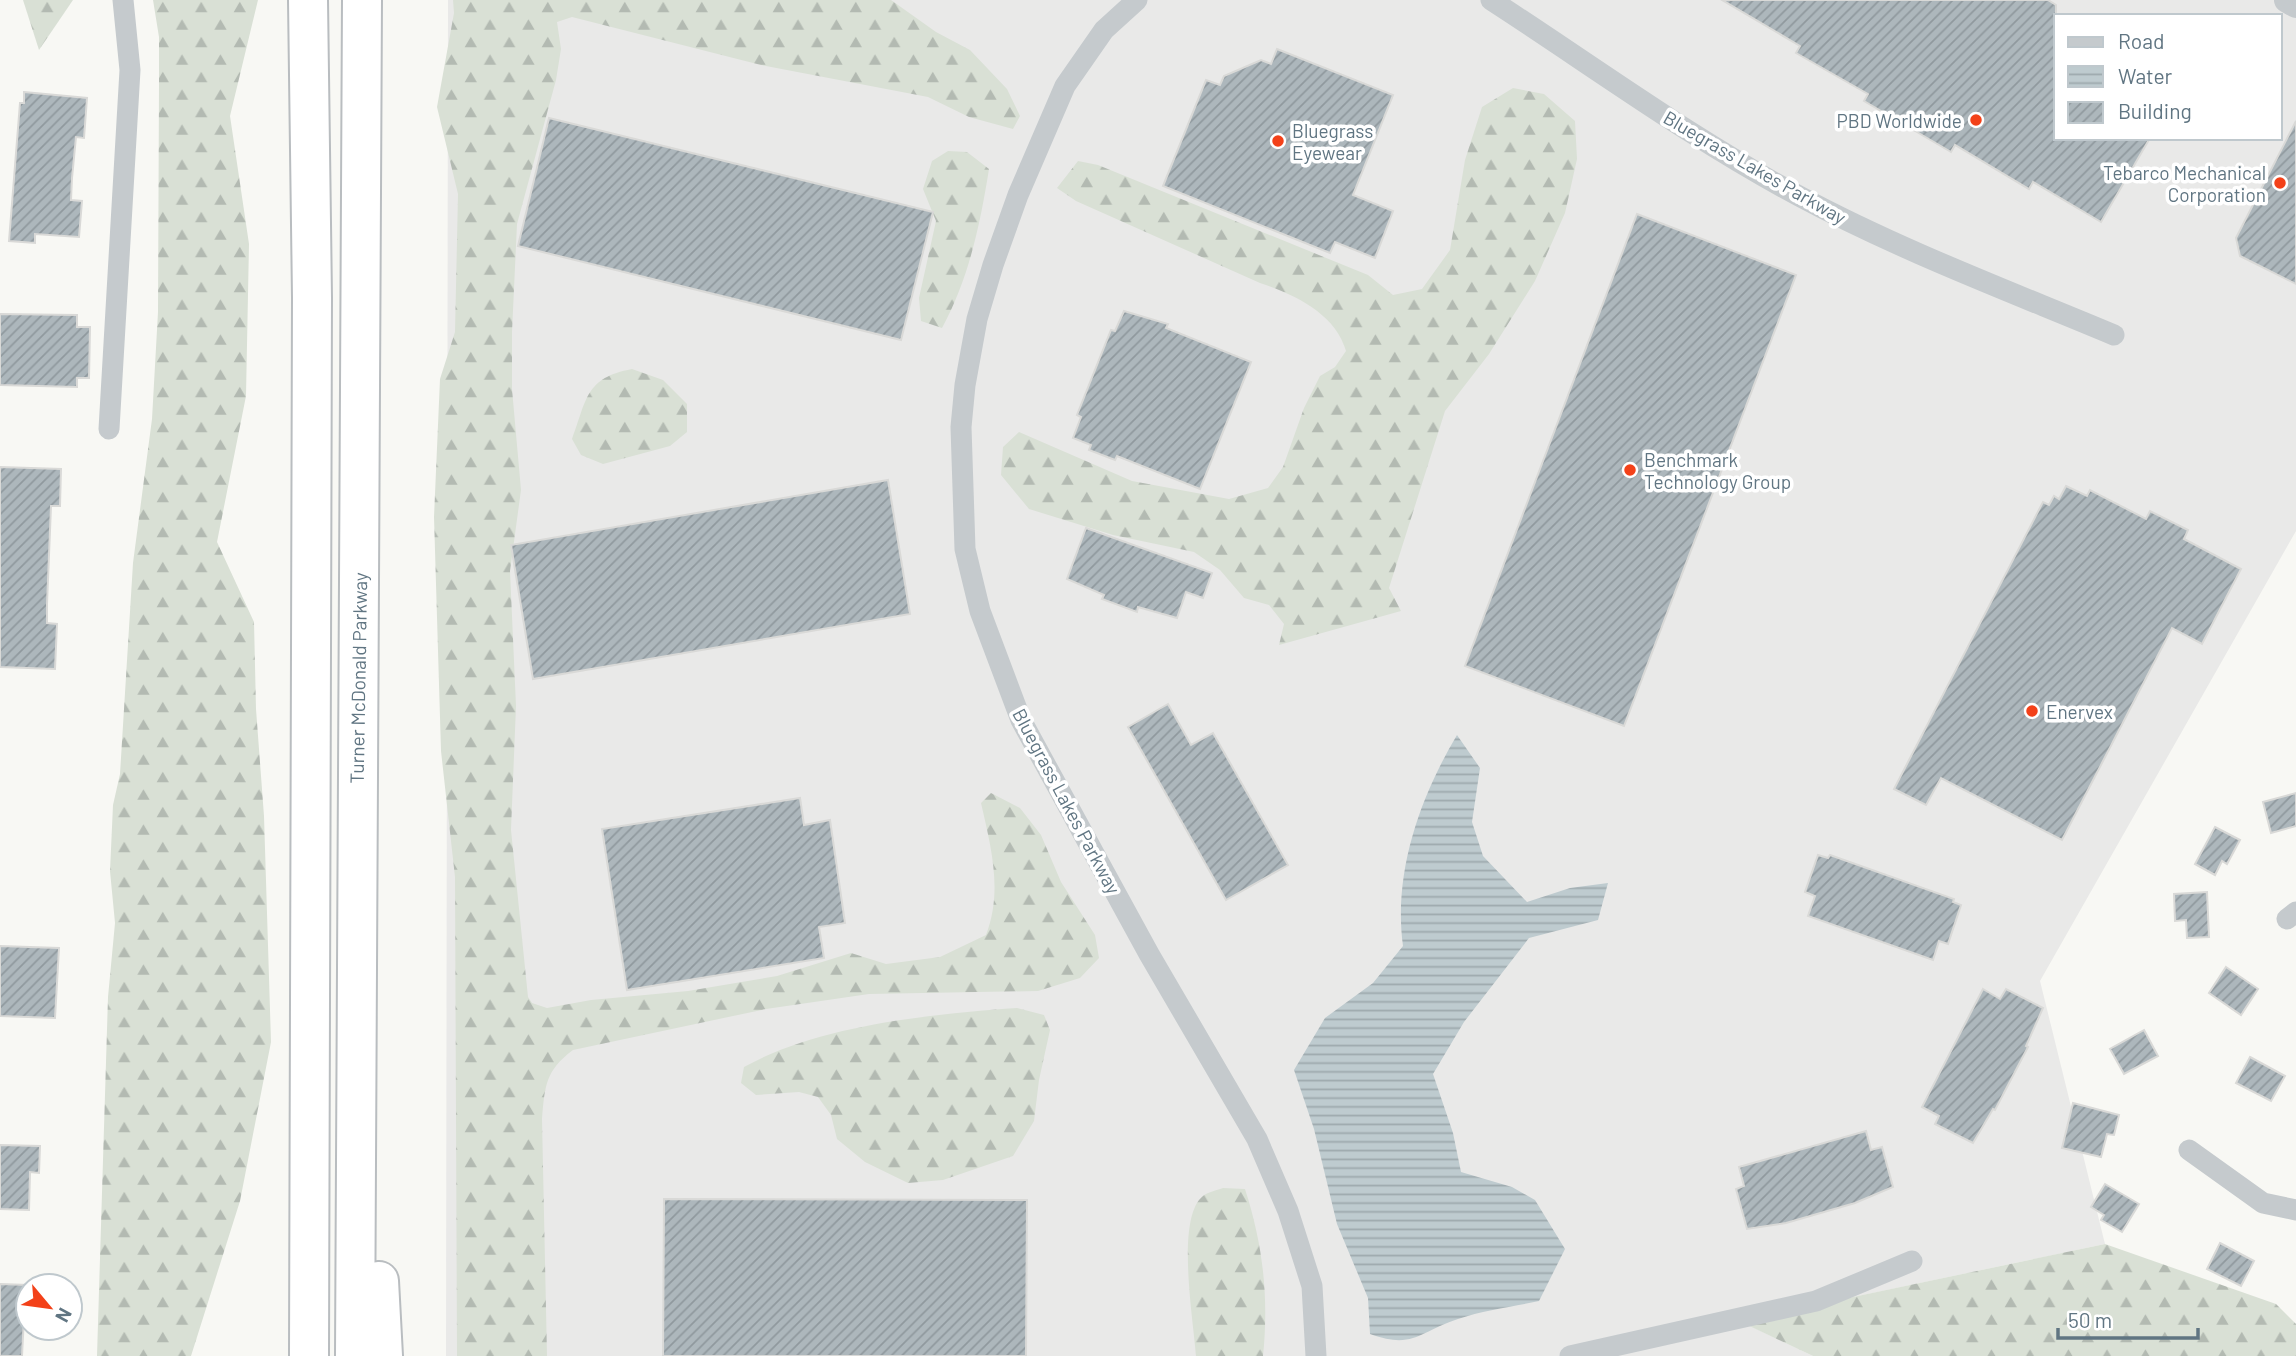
<svg xmlns="http://www.w3.org/2000/svg" width="2296" height="1356" viewBox="0 0 2296 1356" font-family="Barlow,sans-serif">
	<style>
		.built { fill: #e9e9e8; fill-rule: evenodd }
		.forest { fill: url(#forest-firs) }
		.water { fill: url(#water-rules) }
		.building { fill: url(#building-hatch); stroke: #d9d9d7; stroke-width: 2 }
		.lines { fill: none; stroke-linecap: round; stroke-linejoin: round }
		.motorway-casing { stroke: #b9bdc0; stroke-width: 42 }
		.minor { stroke: #c5cacd; stroke-width: 21 }
		.tertiary { stroke: #c5cacd; stroke-width: 26 }
		.motorway { stroke: #fff; stroke-width: 38 }
		.poi-dot { fill: #f34119; stroke: #fff; stroke-width: 2.5 }
		.labels { text-anchor: middle; dominant-baseline: central; stroke-width: 7; stroke-linejoin: round; paint-order: stroke }
		.poi-label { font-size: 19px; fill: #607582; stroke: #fff; text-anchor: start }
		.street-label { font-size: 19px; fill: #607582; stroke: #fff }
	</style>
	<defs>
		<pattern id="forest-firs" width="22" height="20" patternUnits="userSpaceOnUse" patternTransform="scale(1.75)"><rect width="22" height="20" fill="#d9e0d5"/><path d="M5 1l3.5 6h-7zM16 11l3.5 6h-7z" fill="#b3bab2"/></pattern>
		<pattern id="water-rules" width="6" height="5" patternUnits="userSpaceOnUse" patternTransform="scale(1.75)"><rect width="6" height="5" fill="#becbcf"/><path d="M0 2.5h6" fill="none" stroke="#9ea9ad"/></pattern>
		<pattern id="building-hatch" width="6" height="6" patternUnits="userSpaceOnUse" patternTransform="scale(1.75)"><rect width="6" height="6" fill="#adb7bc"/><path d="M-1 1l2-2M0 6l6-6M5 7l2-2" fill="none" stroke="#90999e"/></pattern>
	</defs>
	<rect width="100%" height="100%" fill="#f8f8f4"/>
	<path class="built" d="M448 0H2296V531L2040 981 2105 1244 1740 1321 1813 1356H446ZM2056 16H2280V138H2056Z"/>
	<g class="forest">
		<path d="M23 0H73L39 50Z"/>
		<path d="M153 0H258L230 116 249 244 246 396 217 542 254 622 256 709 264 816 271 1042 240 1201 191 1356H97L108 997 115 923 110 871 113 805 120 774 133 563 152 419 158 312 159 84V37Z"/>
		<path d="M453 0H891L936 32 970 50 1007 89 1020 116 1013 129 969 117 928 97 761 65 572 17 557 22 561 49 556 80 517 224 512 332V389L521 490 510 571 516 706 511 830 528 997 532 1003 547 1008 591 1000 688 991 777 976 851 953 886 964 940 957 986 935C1003 891 991 847 981 803L991 793 1020 808 1041 835 1061 882 1095 935 1099 958 1080 978 1038 991 869 994 766 1009 573 1050C545 1071 545 1086 542 1119L547 1356H457L455 877 441 751 434 517 440 379 455 332 458 194 437 107 454 13Z"/>
		<path d="M1513 88 1544 94 1575 121 1577 159 1565 213 1535 281 1489 354 1445 411 1389 588 1401 611 1279 645 1284 624 1269 605 1244 598 1220 570 1194 552 1113 535 1029 509 1001 475 1003 447 1019 432 1132 481 1229 499 1268 488 1283 467 1304 408 1320 376 1335 367 1346 351C1336 314 1294 294 1260 283L1076 201 1057 188 1078 161 1098 165 1368 275 1393 295 1422 289 1450 250 1465 160 1482 107Z"/>
		<path d="M948 151 967 152 989 169C980 225 969 278 942 328L921 321 919 298 936 221 923 189 932 161Z"/>
		<path d="M632 369 663 380 687 404V432L670 446 603 464 581 455 572 439C587 399 585 378 632 369Z"/>
		<path d="M1017 1008 1044 1015 1050 1030 1039 1080 1034 1121 1013 1156 943 1180 908 1183 865 1162 837 1139 831 1115 818 1097 799 1092 756 1095 741 1083 744 1067C819 1025 932 1014 1017 1008Z"/>
		<path d="M1223 1188 1245 1189C1263 1245 1269 1297 1263 1356H1196C1194 1323 1175 1218 1203 1196 1208 1192 1218 1190 1223 1188Z"/>
		<path d="M2105 1244 2276 1304 2296 1324V1356H1813L1739 1321Z"/>
	</g>
	<path class="water" d="M1457 735 1480 768 1472 822 1483 856 1527 902 1570 888 1608 883 1598 920 1529 938 1464 1022 1433 1074 1453 1133 1461 1172 1512 1187 1535 1200 1565 1249 1539 1301C1512 1307 1484 1310 1458 1319 1420 1331 1414 1350 1370 1334L1368 1298 1337 1224 1314 1129 1294 1070 1325 1018 1373 983 1403 946C1393 873 1420 797 1457 735Z"/>
	<g class="building">
		<path d="M1722 0H2048L2056 5V138H2150L2101 222 2033 182 2029 189 1955 145 1951 152 1864 101 1868 94 1796 53 1800 46Z"/>
		<path d="M1277 49 1393 95 1353 195 1393 211 1375 258 1335 242 1330 253 1163 186 1206 80 1220 85 1224 76 1261 60 1271 64Z"/>
		<path d="M24 92 87 98 84 138 76 137 72 178 71 200 82 201 79 237 35 234V243L9 241 20 103H24Z"/>
		<path d="M549 118 933 212 901 340 518 246Z"/>
		<path d="M2296 121V284L2240 256 2236 238Z"/>
		<path d="M1637 214 1796 275 1624 726 1465 666Z"/>
		<path d="M1124 311 1168 324 1166 328 1251 362 1200 489 1117 456 1115 460 1089 450 1091 445 1073 438 1081 417 1077 415 1111 330 1115 331Z"/>
		<path d="M0 314 77 315V327H90L89 378H77V387L0 385Z"/>
		<path d="M0 467 61 469 60 506H51L47 604V623L57 624 55 669 0 667Z"/>
		<path d="M888 480 910 614 533 679 511 545Z"/>
		<path d="M2066 486 2087 496 2090 490 2146 519 2150 511 2188 530 2184 539 2241 569 2202 644 2172 628 2062 840 1941 778 1926 805 1894 789 2043 502 2049 505 2054 496 2059 499Z"/>
		<path d="M1086 528 1212 573 1203 598 1186 592 1177 618 1138 607 1137 612 1102 599 1104 595 1067 579Z"/>
		<path d="M1168 704 1191 745 1213 733 1288 865 1226 900 1128 727Z"/>
		<path d="M2296 793V826L2271 833 2263 802Z"/>
		<path d="M800 798 804 825 830 820 845 923 819 927 824 958 627 990 602 829Z"/>
		<path d="M2215 827 2240 840 2227 864 2222 861 2215 875 2195 864Z"/>
		<path d="M1818 855 1828 858 1830 855 1954 899 1953 902 1961 905 1948 944 1939 941 1933 960 1808 916 1815 896 1805 892Z"/>
		<path d="M2207 892 2209 937 2187 938 2186 920 2175 921 2174 894Z"/>
		<path d="M0 946 59 948 55 1018 0 1016Z"/>
		<path d="M2226 967 2258 989 2241 1015 2209 993Z"/>
		<path d="M1983 989 2000 999 2006 989 2043 1008 2026 1046 2028 1047 1995 1110 1993 1109 1973 1143 1935 1124 1939 1116 1922 1107Z"/>
		<path d="M2144 1030 2158 1056 2124 1074 2110 1049Z"/>
		<path d="M2250 1057 2285 1076 2271 1101 2236 1083Z"/>
		<path d="M2073 1103 2119 1115 2114 1135 2107 1134 2101 1157 2062 1148Z"/>
		<path d="M1866 1131 1871 1150 1882 1147 1893 1187 1855 1203 1786 1223 1747 1229 1736 1189 1744 1186 1739 1167Z"/>
		<path d="M0 1145 40 1146 39 1173 30 1172 29 1210 0 1209Z"/>
		<path d="M2105 1184 2139 1204 2122 1232 2101 1220 2104 1215 2091 1207Z"/>
		<path d="M664 1199 1027 1200 1026 1356H663Z"/>
		<path d="M2220 1243 2254 1261 2241 1286 2207 1269Z"/>
		<path d="M0 1284 28 1285V1317H24L22 1356H0Z"/>
	</g>
	<g class="lines">
		<g class="motorway-casing">
			<g id="motorway">
				<path d="M308 0 312 298 309 1356"/>
				<path d="M379 1281 383 1356"/>
				<path d="M355 1356 362 0"/>
			</g>
		</g>
		<g class="minor">
			<path d="M1137 0 1104 30 1065 86 1018 195 993 265 977 319 965 385 961 427 965 549 980 611 1021 720 1149 954 1257 1139 1288 1211 1312 1286 1316 1356"/>
			<path d="M1491 0C1593 66 1692 139 1799 196 1900 250 2009 291 2114 335"/>
			<path d="M109 429 130 70 123 0"/>
			<path d="M2287 919 2296 912"/>
			<path d="M2189 1150 2263 1203 2296 1210"/>
			<path d="M1570 1356 1816 1301 1912 1261"/>
		</g>
		<path class="tertiary" d="M2287 0 2296 5"/>
		<use href="#motorway" class="motorway"/>
	</g>
	<g class="poi-dot">
		<circle cx="1976" cy="120" r="7"/>
		<circle cx="1278" cy="141" r="7"/>
		<circle cx="2280" cy="183" r="7"/>
		<circle cx="1630" cy="470" r="7"/>
		<circle cx="2032" cy="711" r="7"/>
	</g>
	<g class="labels">
		<g class="poi-label">
			<text x="1962" y="120" text-anchor="end">PBD Worldwide</text>
			<text x="1292" y="130">Bluegrass<tspan x="1292" dy="22">Eyewear</tspan></text>
			<text x="2266" y="172" text-anchor="end">Tebarco Mechanical<tspan x="2266" dy="22">Corporation</tspan></text>
			<text x="1644" y="459">Benchmark<tspan x="1644" dy="22">Technology Group</tspan></text>
			<text x="2046" y="711">Enervex</text>
		</g>
		<g class="street-label">
			<text transform="translate(1755 167) rotate(30)">Bluegrass Lakes Parkway</text>
			<text transform="translate(358 678) rotate(-89)">Turner McDonald Parkway</text>
			<text transform="translate(1067 801) rotate(62)">Bluegrass Lakes Parkway</text>
		</g>
	</g>
	<rect x="2054" y="14" width="228" height="126" fill="#ffffff" stroke="#bfc8cd" stroke-width="2"/>
	<rect x="2068" y="37" width="35" height="10" fill="#c5cacd" stroke="#bfc8cd" stroke-width="2"/>
	<text x="2118" y="49" font-size="21" fill="#607582">Road</text>
	<rect x="2068" y="66" width="35" height="21" fill="url(#water-rules)" stroke="#bfc8cd" stroke-width="2"/>
	<text x="2118" y="84" font-size="21" fill="#607582">Water</text>
	<rect x="2068" y="102" width="35" height="21" fill="url(#building-hatch)" stroke="#bfc8cd" stroke-width="2"/>
	<text x="2118" y="119" font-size="21" fill="#607582">Building</text>
	<g transform="translate(49 1307) rotate(119)"><circle r="33" fill="#ffffff" stroke="#bfc8cd" stroke-width="2"/>
	<path d="M0-5L12 26L0 18L-12 26Z" fill="#f34119"/>
	<text y="-10" font-size="19" font-weight="bold" text-anchor="middle" fill="#607582">N</text>
	</g>
	<path d="M2058 1328v10h140v-10" fill="none" stroke="#607582" stroke-width="3.5"/>
	<text x="2068" y="1328" font-size="21" fill="#607582" stroke="#ffffff" stroke-width="5" paint-order="stroke">50 m</text>
</svg>
